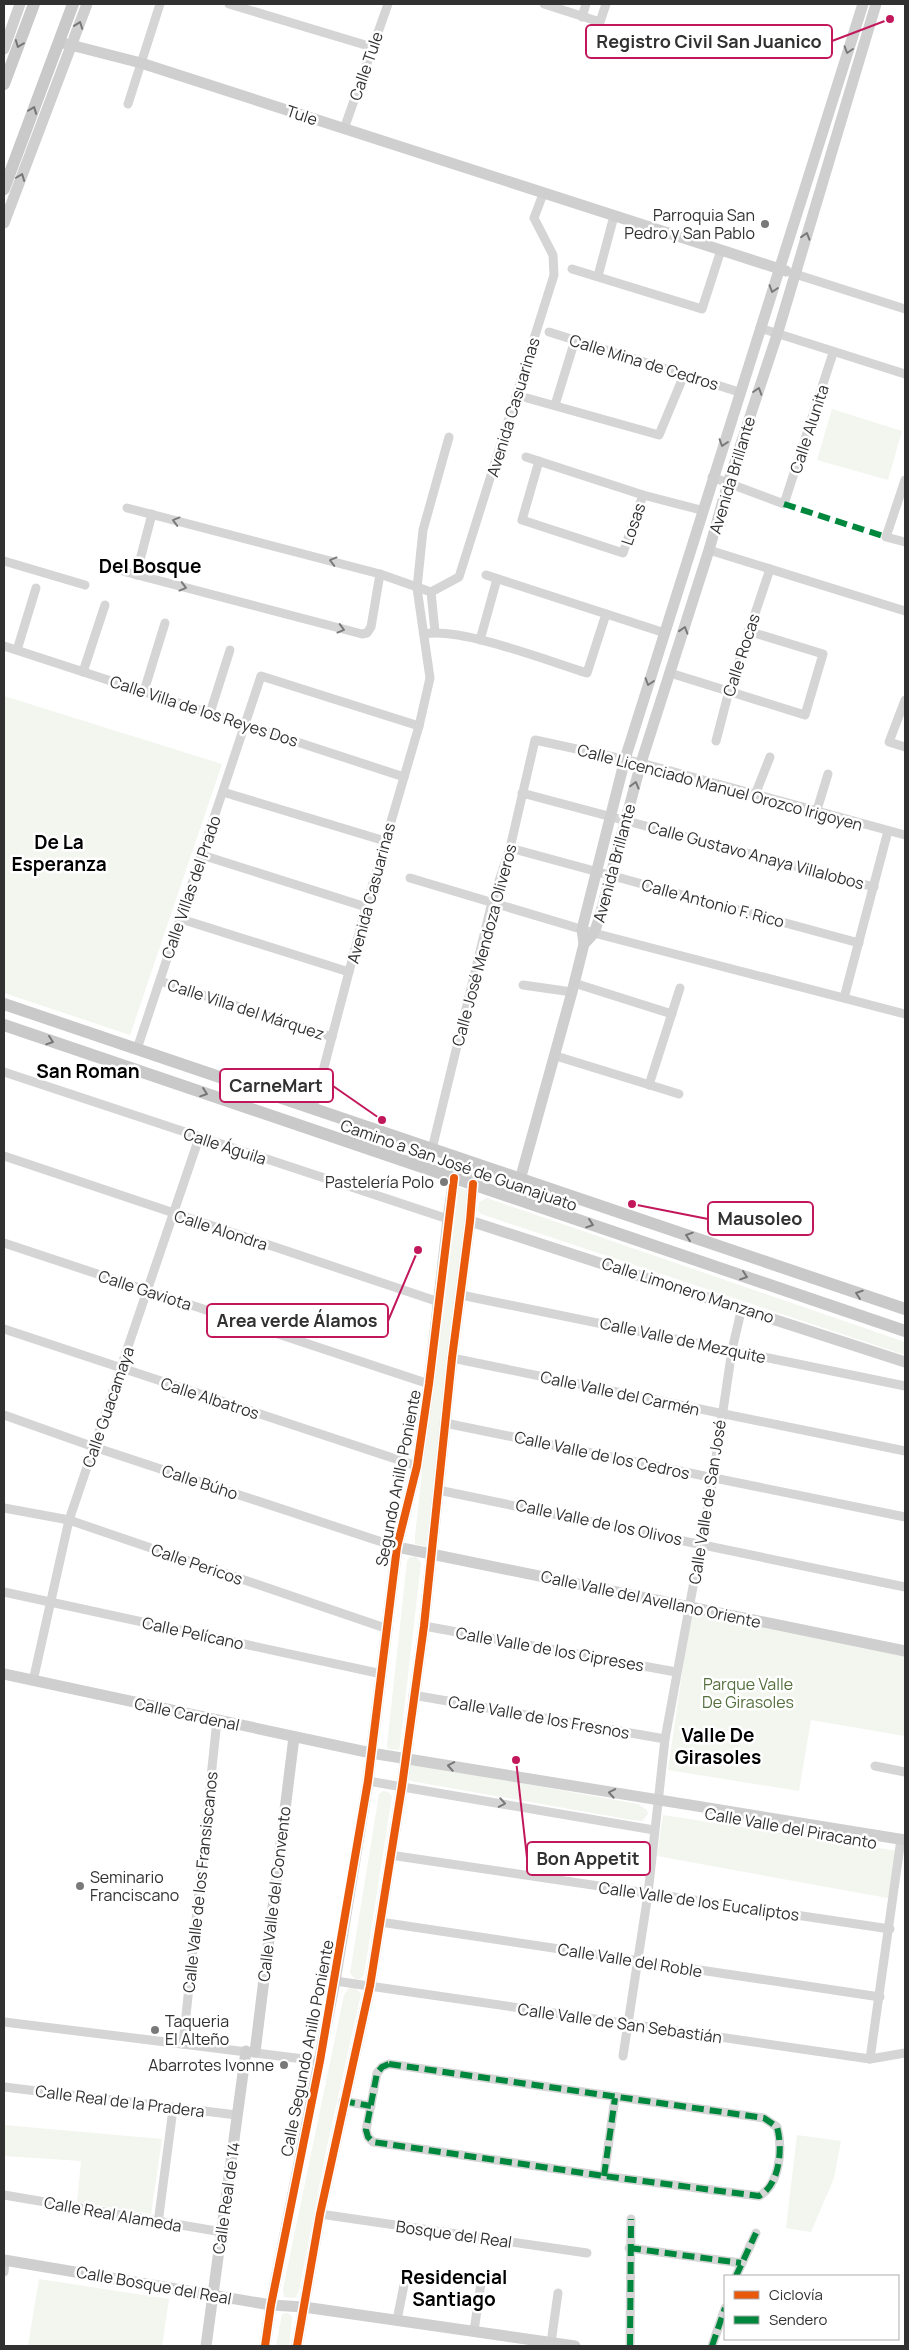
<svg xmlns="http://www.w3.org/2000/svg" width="909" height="2350" viewBox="0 0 909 2350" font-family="Manrope,sans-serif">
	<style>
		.green { fill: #f2f6ee }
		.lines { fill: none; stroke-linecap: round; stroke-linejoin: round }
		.street { stroke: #d5d5d5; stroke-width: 9 }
		.secondary { stroke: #cfcfcf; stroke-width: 11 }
		.primary { stroke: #c9c9c9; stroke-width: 12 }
		.quiet { stroke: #00873e; stroke-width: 6; stroke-dasharray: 12 6; stroke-linecap: butt }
		.cycleway-casing { stroke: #fff; stroke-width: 11 }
		.cycleway { stroke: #e8590c; stroke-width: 8 }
		.oneway { stroke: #787878 }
		.oneway2 { stroke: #757575 }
		.oneway3 { stroke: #7b7b7b }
		.poi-dot { fill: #797979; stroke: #fff; stroke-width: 2 }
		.labels { text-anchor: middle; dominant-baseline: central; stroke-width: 5; stroke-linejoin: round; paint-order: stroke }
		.street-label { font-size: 16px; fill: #313131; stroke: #fff }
		.poi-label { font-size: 16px; fill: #313131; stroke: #fff; text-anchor: end }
		.park-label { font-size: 16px; fill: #546f3d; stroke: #fff }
		.quarter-label { font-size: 19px; font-weight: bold; fill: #000; stroke: #fff }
		.leader { fill: none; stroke: #c2185b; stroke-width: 2 }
		.callout-dot { fill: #c2185b; stroke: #fff; stroke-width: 2 }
		.callout { fill: #fff; stroke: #c2185b; stroke-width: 2 }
		.callout-label { font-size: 18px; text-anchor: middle; font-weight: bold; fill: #313131 }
	</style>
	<rect width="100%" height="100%" fill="#fff"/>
	<g class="green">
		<path d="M832 409 902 431 888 480 817 460Z"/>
		<path d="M4 696 222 764 130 1035 4 993Z"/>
		<path d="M458 1187 469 1191 426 1547 415 1544V1536L451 1208Z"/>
		<path d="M487 1198 905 1342V1355L481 1214 478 1210 479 1202Z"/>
		<path d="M416 1556 421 1563 400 1745 399 1750 388 1749 387 1745 407 1561 410 1557Z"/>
		<path d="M691 1612 905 1654V1736L811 1720 799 1791 668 1770Z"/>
		<path d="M414 1764 638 1804 647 1810 648 1814 642 1821 632 1820 411 1781 407 1776 408 1765Z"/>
		<path d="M383 1791 388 1792 392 1796 364 1975 360 1979H355L350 1973 379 1794Z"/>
		<path d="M663 1815 898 1851 893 1899 657 1856Z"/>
		<path d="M349 1988H356L361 1994 327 2146 299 2291 295 2298 284 2297 283 2289 344 1995Z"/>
		<path d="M4 2125 162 2139 151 2214 77 2202 81 2161 4 2156Z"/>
		<path d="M797 2135 841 2141 834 2178 811 2232 786 2228Z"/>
		<path d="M39 2279 169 2299 162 2346H28Z"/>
		<path d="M288 2313 292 2317 289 2346H276L282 2314Z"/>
	</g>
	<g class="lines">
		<g class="street">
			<path d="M229 4 372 47"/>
			<path d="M544 4 600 22 606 4"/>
			<path d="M582 17 586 4"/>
			<path d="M128 104 160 4"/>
			<path d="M344 129 388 4"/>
			<path d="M572 269 702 309 721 250"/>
			<path d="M795 274 905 309"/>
			<path d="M598 276 614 216"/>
			<path d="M760 328 905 374"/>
			<path d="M549 332 739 392"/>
			<path d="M527 398 659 435 684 375"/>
			<path d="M555 405 575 340"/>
			<path d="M526 457 643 495 701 510"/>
			<path d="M539 461 522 520 623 553 643 495"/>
			<path d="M712 477 784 504 833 353"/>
			<path d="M905 480 886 537 905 542"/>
			<path d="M127 508 380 574 431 592 459 577 554 275 553 255 534 218 543 194"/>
			<path d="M709 550 905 611"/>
			<path d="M4 561 85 585"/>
			<path d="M111 568 362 634 367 633 371 627 380 574"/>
			<path d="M136 575 152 514"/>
			<path d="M486 575 665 633"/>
			<path d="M431 592 435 632"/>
			<path d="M424 634C461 627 548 661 587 673L606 614"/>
			<path d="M480 640 497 579"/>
			<path d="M4 646 404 777"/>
			<path d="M17 650 36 588"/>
			<path d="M83 672 105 605"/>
			<path d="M670 673 805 715 823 654 748 631"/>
			<path d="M144 691 165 623"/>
			<path d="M905 700 889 742 905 747"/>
			<path d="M210 713 230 650"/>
			<path d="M716 741 729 691 770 569"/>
			<path d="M223 792 385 841"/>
			<path d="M522 793 874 887"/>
			<path d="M755 795 770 757"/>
			<path d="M816 813 828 774"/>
			<path d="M510 848 859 943"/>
			<path d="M202 855 366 907"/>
			<path d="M410 878 594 933 905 1014"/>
			<path d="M181 919 349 972"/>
			<path d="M160 981 332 1037"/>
			<path d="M574 983 672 1014"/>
			<path d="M523 985 572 992"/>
			<path d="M844 998 888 831"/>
			<path d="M137 1049 261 676 419 726"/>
			<path d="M556 1056 679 1094"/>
			<path d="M4 1072 448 1219"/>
			<path d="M649 1085 680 988"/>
			<path d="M313 1109 366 907 419 726 430 678 417 588 423 530 449 437"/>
			<path d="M432 1149 492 902 510 848 535 740 641 763 905 835"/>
			<path d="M4 1156 439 1302"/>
			<path d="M4 1243 429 1384"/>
			<path d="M461 1295 905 1386"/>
			<path d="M4 1329 417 1466"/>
			<path d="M452 1358 905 1451"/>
			<path d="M4 1415 94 1447 397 1547"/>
			<path d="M445 1423 905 1517"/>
			<path d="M438 1490 905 1587"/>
			<path d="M4 1508 69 1520 388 1629"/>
			<path d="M4 1592 382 1674"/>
			<path d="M424 1626 676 1672"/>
			<path d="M33 1681 69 1520 199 1138"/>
			<path d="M413 1695 665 1739"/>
			<path d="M875 1766 905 1772"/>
			<path d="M368 1781 654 1830"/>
			<path d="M390 1855 890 1929"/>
			<path d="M380 1922 880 1997"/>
			<path d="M335 1981 870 2059 905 2053"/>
			<path d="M4 2022 320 2061"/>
			<path d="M183 2044 217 1720"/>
			<path d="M623 2056 648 1894 665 1739 713 1478 732 1350 742 1307"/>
			<path d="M870 2059 901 1839"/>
			<path d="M389 2064 764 2118 777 2127C783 2148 780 2185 759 2196L604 2176 373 2142 368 2137 366 2130 377 2073 382 2067Z"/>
			<path d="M4 2087 237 2115"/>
			<path d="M343 2101 371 2106"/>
			<path d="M604 2176 615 2098"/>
			<path d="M4 2195 222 2232"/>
			<path d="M320 2214 587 2253"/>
			<path d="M158 2223 173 2109"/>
			<path d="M629 2248 741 2263"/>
			<path d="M4 2272 5 2260"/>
			<path d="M736 2276 756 2233"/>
			<path d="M397 2320 406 2275"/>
			<path d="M474 2331 481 2283"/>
			<path d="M551 2343 558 2293"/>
			<path d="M630 2346 631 2219"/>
			<path d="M712 2346 725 2308"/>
		</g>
		<g class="secondary">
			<path d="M59 42 141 63 786 271"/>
			<path d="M4 49 20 4"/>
			<path d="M4 223 87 4"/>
			<path d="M584 944 594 933 599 919 641 763 709 550 728 483 777 335 876 4"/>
			<path d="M515 1198 572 992 584 944 582 929 625 759 863 4"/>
			<path d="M470 1221 905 1362"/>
			<path d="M397 1547 905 1651"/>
			<path d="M4 1674 371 1753 905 1840"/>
			<path d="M255 2052 294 1737"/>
			<path d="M4 2260 271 2305 304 2307 575 2346"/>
			<path d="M206 2346 246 2051"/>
			<path d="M265 2346 271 2305 335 1981 368 1781 397 1547 417 1466 429 1384 448 1219 454 1178 461 1159"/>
			<path d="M297 2346 320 2214 370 1986 402 1786 424 1626 452 1358 470 1221 473 1184 478 1165"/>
		</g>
		<g class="primary">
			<path d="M4 84 34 4"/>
			<path d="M4 189 73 4"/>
			<path d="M4 1004 905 1309"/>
			<path d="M4 1025 905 1331"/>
		</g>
		<g class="quiet">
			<path d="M784 504 886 537"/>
			<path d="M389 2064 764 2118 777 2127C783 2148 780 2185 759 2196L604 2176 373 2142 368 2137 366 2130 377 2073 382 2067Z"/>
			<path d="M343 2101 371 2106"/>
			<path d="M604 2176 615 2098"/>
			<path d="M629 2248 741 2263"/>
			<path d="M736 2276 756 2233"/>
			<path d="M630 2346 631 2219"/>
			<path d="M712 2346 725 2308"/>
		</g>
		<g class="cycleway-casing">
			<g id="cycleway">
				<path d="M265 2346 271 2305 320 2061 368 1781 397 1547 417 1466 429 1384 454 1178"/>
				<path d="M297 2346 320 2214 370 1986 402 1786 424 1626 452 1358 470 1221 473 1184"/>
			</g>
		</g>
		<use href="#cycleway" class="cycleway"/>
	</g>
	<defs><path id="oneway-chevron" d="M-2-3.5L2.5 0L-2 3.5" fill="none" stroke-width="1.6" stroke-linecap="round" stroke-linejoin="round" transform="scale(1.25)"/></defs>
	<g class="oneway">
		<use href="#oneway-chevron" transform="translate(79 25) rotate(-70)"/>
		<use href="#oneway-chevron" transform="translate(848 50) rotate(108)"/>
		<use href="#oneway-chevron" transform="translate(21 177) rotate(-69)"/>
		<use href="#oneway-chevron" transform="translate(806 236) rotate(-73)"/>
		<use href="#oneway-chevron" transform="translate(773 289) rotate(108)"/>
		<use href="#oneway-chevron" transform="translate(758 391) rotate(-72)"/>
		<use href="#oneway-chevron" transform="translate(723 443) rotate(108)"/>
		<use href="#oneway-chevron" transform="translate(684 630) rotate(-73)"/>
		<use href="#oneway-chevron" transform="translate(649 682) rotate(108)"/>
		<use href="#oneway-chevron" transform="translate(635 785) rotate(-75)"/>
		<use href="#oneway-chevron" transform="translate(451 1766) rotate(-170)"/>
		<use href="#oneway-chevron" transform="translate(612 1793) rotate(-170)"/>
	</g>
	<g class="oneway2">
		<use href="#oneway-chevron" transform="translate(19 44) rotate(111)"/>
		<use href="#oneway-chevron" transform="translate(33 110) rotate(-69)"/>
		<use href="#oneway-chevron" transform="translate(50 1041) rotate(19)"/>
		<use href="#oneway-chevron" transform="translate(204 1093) rotate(19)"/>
		<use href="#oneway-chevron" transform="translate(590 1224) rotate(19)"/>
		<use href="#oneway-chevron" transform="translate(689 1236) rotate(-161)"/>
		<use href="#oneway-chevron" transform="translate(744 1276) rotate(19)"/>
		<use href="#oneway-chevron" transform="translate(859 1294) rotate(-161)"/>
	</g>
	<g class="oneway3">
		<use href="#oneway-chevron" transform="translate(176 521) rotate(-165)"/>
		<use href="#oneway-chevron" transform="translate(333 561) rotate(-165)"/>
		<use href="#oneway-chevron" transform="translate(183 587) rotate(15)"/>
		<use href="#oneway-chevron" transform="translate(341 629) rotate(15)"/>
		<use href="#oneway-chevron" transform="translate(502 1803) rotate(10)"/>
	</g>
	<g class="poi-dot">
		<circle cx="765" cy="224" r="5"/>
		<circle cx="444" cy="1182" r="5"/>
		<circle cx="80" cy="1886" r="5"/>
		<circle cx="155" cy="2030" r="5"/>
		<circle cx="284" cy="2065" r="5"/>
	</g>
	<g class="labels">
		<g class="street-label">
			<text transform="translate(366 66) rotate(-71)">Calle Tule</text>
			<text transform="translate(302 115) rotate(18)">Tule</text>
			<text transform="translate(644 362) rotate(17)">Calle Mina de Cedros</text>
			<text transform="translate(513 407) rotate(-73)">Avenida Casuarinas</text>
			<text transform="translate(809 429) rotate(-72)">Calle Alunita</text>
			<text transform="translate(732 475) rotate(-73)">Avenida Brillante</text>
			<text transform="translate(633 524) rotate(-71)">Losas</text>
			<text transform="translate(741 655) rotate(-72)">Calle Rocas</text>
			<text transform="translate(204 711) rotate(18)">Calle Villa de los Reyes Dos</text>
			<text transform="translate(720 787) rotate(15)">Calle Licenciado Manuel Orozco Irigoyen</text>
			<text transform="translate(756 855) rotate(15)">Calle Gustavo Anaya Villalobos</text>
			<text transform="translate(614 863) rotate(-75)">Avenida Brillante</text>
			<text transform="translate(191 887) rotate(-71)">Calle Villas del Prado</text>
			<text transform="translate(371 893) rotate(-75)">Avenida Casuarinas</text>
			<text transform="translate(713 903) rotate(15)">Calle Antonio F. Rico</text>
			<text transform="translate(484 945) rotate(-75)">Calle José Mendoza Oliveros</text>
			<text transform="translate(246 1009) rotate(18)">Calle Villa del Márquez</text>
			<text transform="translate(225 1146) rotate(18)">Calle Águila</text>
			<text transform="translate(459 1165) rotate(19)">Camino a San José de Guanajuato</text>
			<text transform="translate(221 1230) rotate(18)">Calle Alondra</text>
			<text transform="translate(145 1290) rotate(18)">Calle Gaviota</text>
			<text transform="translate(688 1290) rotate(18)">Calle Limonero Manzano</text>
			<text transform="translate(683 1340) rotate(12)">Calle Valle de Mezquite</text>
			<text transform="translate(620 1393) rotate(12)">Calle Valle del Carmén</text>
			<text transform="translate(210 1398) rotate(18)">Calle Albatros</text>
			<text transform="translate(108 1407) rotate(-71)">Calle Guacamaya</text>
			<text transform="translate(602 1455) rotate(12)">Calle Valle de los Cedros</text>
			<text transform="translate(398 1478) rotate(-79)">Segundo Anillo Poniente</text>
			<text transform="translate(200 1482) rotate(18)">Calle Búho</text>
			<text transform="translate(707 1502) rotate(-81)">Calle Valle de San José</text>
			<text transform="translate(599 1522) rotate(12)">Calle Valle de los Olivos</text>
			<text transform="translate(197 1564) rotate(19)">Calle Pericos</text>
			<text transform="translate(651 1599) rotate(12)">Calle Valle del Avellano Oriente</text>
			<text transform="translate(193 1633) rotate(12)">Calle Pelícano</text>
			<text transform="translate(550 1649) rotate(10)">Calle Valle de los Cipreses</text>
			<text transform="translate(187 1714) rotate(12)">Calle Cardenal</text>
			<text transform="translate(539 1717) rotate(10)">Calle Valle de los Fresnos</text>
			<text transform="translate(791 1828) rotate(10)">Calle Valle del Piracanto</text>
			<text transform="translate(200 1882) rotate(-84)">Calle Valle de los Fransiscanos</text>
			<text transform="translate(274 1894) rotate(-83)">Calle Valle del Convento</text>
			<text transform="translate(699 1901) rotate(8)">Calle Valle de los Eucaliptos</text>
			<text transform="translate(630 1960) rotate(9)">Calle Valle del Roble</text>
			<text transform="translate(620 2023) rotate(8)">Calle Valle de San Sebastián</text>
			<text transform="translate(307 2048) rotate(-79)">Calle Segundo Anillo Poniente</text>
			<text transform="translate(120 2101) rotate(7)">Calle Real de la Pradera</text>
			<text transform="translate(226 2198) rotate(-82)">Calle Real de 14</text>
			<text transform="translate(113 2214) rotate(10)">Calle Real Alameda</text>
			<text transform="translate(454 2234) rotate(8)">Bosque del Real</text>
			<text transform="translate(154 2285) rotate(10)">Calle Bosque del Real</text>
		</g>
		<g class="poi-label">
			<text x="755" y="215">Parroquia San<tspan x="755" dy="18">Pedro y San Pablo</tspan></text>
			<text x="434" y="1182">Pastelería Polo</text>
			<text x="90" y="1877" text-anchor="start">Seminario<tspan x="90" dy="18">Franciscano</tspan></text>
			<text x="165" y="2021" text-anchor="start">Taqueria<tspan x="165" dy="18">El Alteño</tspan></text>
			<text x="274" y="2065">Abarrotes Ivonne</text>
		</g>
		<g class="park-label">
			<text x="748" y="1684">Parque Valle<tspan x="748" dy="18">De Girasoles</tspan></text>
		</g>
		<g class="quarter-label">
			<text x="150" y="566">Del Bosque</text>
			<text x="59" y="842">De La<tspan x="59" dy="22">Esperanza</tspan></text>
			<text x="88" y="1071">San Roman</text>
			<text x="718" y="1735">Valle De<tspan x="718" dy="22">Girasoles</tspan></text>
			<text x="454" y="2277">Residencial<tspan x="454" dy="22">Santiago</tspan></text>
		</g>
	</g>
	<path class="leader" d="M890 19L832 41M382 1120L333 1086M632 1204L708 1219M418 1250L388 1321M516 1760L527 1858"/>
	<g class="callout-dot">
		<circle cx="890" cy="19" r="5"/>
		<circle cx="382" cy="1120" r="5"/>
		<circle cx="632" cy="1204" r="5"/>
		<circle cx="418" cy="1250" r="5"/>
		<circle cx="516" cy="1760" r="5"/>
	</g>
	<g class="callout">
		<rect x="586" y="25" width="246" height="33" rx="5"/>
		<rect x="220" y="1069" width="113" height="33" rx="5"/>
		<rect x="708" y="1202" width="105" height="33" rx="5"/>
		<rect x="207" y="1304" width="181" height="33" rx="5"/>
		<rect x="527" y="1842" width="123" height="33" rx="5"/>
	</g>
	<g class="callout-label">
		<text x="709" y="48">Registro Civil San Juanico</text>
		<text x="276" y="1092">CarneMart</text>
		<text x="760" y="1225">Mausoleo</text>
		<text x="297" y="1327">Area verde Álamos</text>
		<text x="588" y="1865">Bon Appetit</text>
	</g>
	<rect width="909" height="2350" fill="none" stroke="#313131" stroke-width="10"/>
	<rect x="724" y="2275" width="175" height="65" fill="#ffffff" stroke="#adadad"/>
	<rect x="734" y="2291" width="25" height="8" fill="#e8590c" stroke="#adadad"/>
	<text x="769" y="2300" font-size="15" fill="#313131">Ciclovía</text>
	<rect x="734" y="2316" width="25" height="8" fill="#00873e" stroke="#adadad"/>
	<text x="769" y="2325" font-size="15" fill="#313131">Sendero</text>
</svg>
